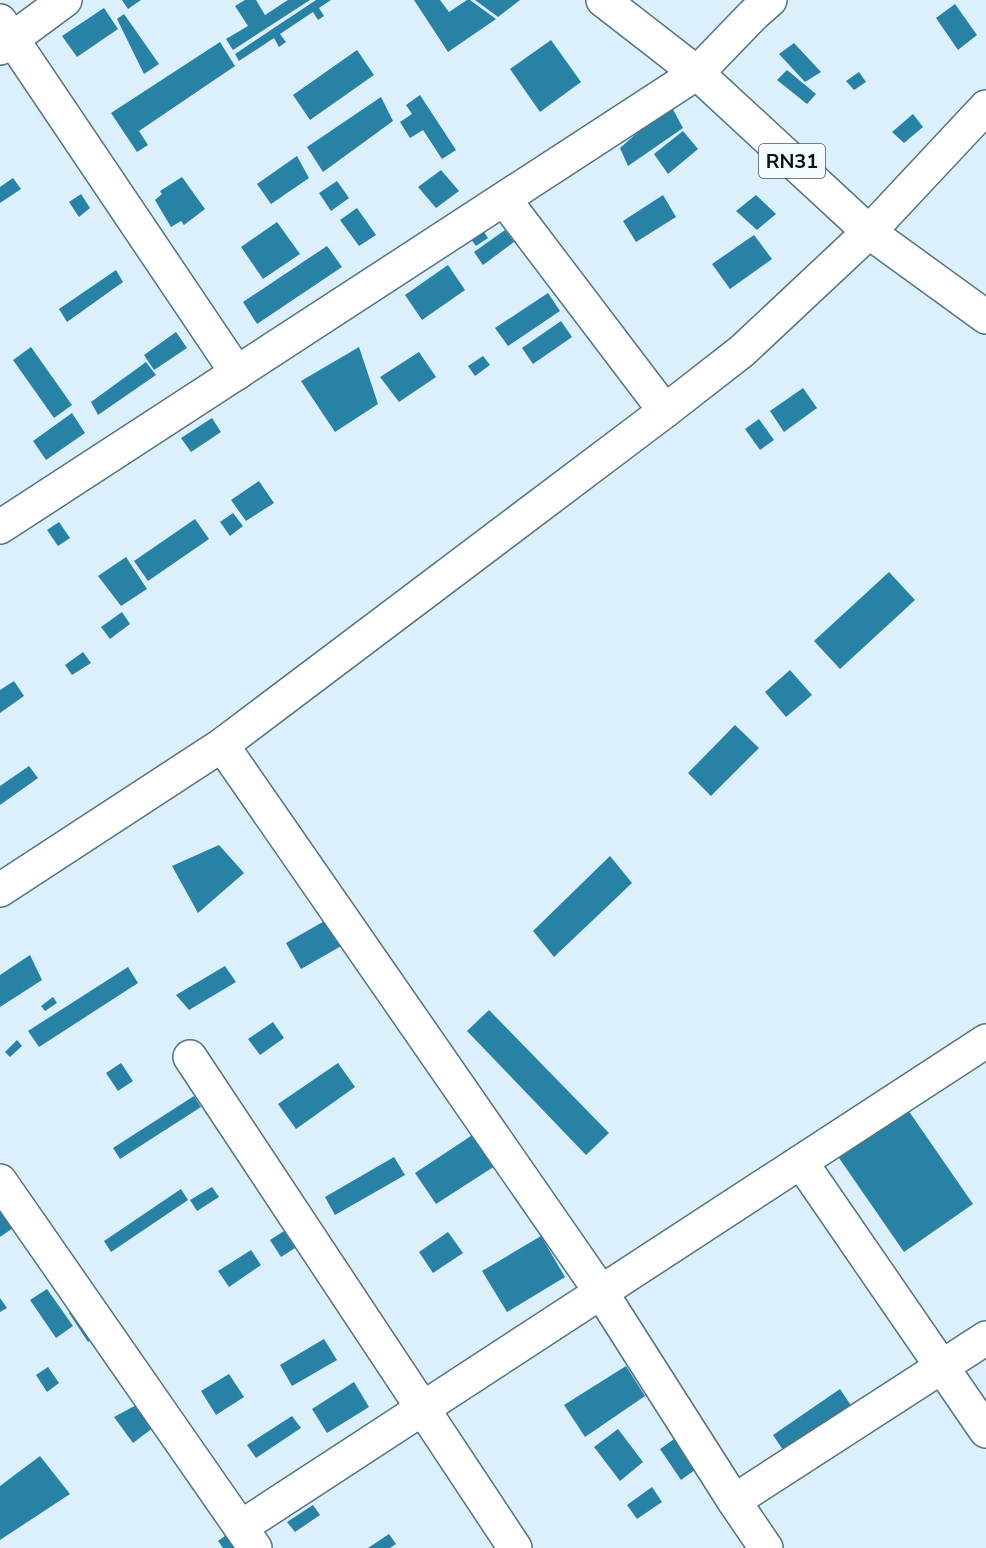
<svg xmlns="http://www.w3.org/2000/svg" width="986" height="1548" viewBox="0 0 986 1548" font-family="'Nunito Sans',sans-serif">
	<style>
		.building { fill: #2782a5 }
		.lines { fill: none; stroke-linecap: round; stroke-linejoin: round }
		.minor-casing { stroke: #537282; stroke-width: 36 }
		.major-casing { stroke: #537282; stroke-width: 36 }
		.minor { stroke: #fff; stroke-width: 33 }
		.major { stroke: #fff; stroke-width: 33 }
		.labels { text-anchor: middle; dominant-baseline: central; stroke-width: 4.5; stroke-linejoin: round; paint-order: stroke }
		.shield { fill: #f4fbff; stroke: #4d575d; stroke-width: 1.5 }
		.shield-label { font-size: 20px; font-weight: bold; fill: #051117 }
	</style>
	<rect width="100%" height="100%" fill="#dcf0fb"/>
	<g class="building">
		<path d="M122 0H141L128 9Z"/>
		<path d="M245 0H256L265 15 288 0H310L233 50 226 39 248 26 235 6Z"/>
		<path d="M316 0H331L319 8 324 16 318 20 313 12 280 34 286 42 279 47 274 38 239 61 235 54Z"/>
		<path d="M414 0H440L449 12 467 0H470L496 19 448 52Z"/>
		<path d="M475 0H520L498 17Z"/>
		<path d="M955 4 977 35 958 50 936 18Z"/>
		<path d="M104 8 118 29 77 57 62 36Z"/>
		<path d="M124 14 159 64 144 74 117 19Z"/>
		<path d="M551 40 581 82 540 112 510 69Z"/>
		<path d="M220 42 235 66 139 131 148 145 137 152 111 113Z"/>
		<path d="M794 43 821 72 805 82 779 54Z"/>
		<path d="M357 50 374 75 310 120 293 95Z"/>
		<path d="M787 70 816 94 807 104 777 80Z"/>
		<path d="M859 72 866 82 854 90 846 81Z"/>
		<path d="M420 95 456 150 442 159 423 130 410 138 400 122 412 114 406 105Z"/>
		<path d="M381 97 393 121 323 172 307 147Z"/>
		<path d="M670 104 683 128 628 166 620 148Z"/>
		<path d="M913 114 923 127 904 143 892 132Z"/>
		<path d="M683 131 698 149 668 174 654 154Z"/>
		<path d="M297 156 309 178 271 204 257 184Z"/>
		<path d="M441 170 459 191 436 208 418 187Z"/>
		<path d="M182 177 205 209 184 225 181 221 171 227 155 200 162 194 160 191Z"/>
		<path d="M13 178 21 189 0 203V187Z"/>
		<path d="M337 181 349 198 331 211 319 193Z"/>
		<path d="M81 194 90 208 79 217 69 202Z"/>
		<path d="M663 195 676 217 636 242 623 221Z"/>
		<path d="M756 195 776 214 757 230 736 211Z"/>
		<path d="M357 208 376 235 359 246 340 220Z"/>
		<path d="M277 222 300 254 263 279 241 247Z"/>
		<path d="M479 225 488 238 476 246 467 234Z"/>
		<path d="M505 230 514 242 483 265 474 252Z"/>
		<path d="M754 235 772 259 730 289 712 264Z"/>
		<path d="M327 246 342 267 257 324 243 302Z"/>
		<path d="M448 265 465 290 422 320 405 295Z"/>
		<path d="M116 270 123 282 67 322 59 309Z"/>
		<path d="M548 293 560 311 508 346 495 328Z"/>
		<path d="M561 321 572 337 533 364 522 348Z"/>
		<path d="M176 332 187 348 154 370 144 355Z"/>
		<path d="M31 347 72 405 54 418 13 360Z"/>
		<path d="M359 347 378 404 335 432 301 381Z"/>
		<path d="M419 352 436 377 399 402 380 377Z"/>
		<path d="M483 356 490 365 475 376 468 366Z"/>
		<path d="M146 362 156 375 98 415 91 402Z"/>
		<path d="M803 388 817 408 784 432 770 411Z"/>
		<path d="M72 413 85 433 46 460 33 441Z"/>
		<path d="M212 418 221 432 191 452 181 438Z"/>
		<path d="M759 419 774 440 760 450 745 429Z"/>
		<path d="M259 481 274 503 246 521 231 500Z"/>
		<path d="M233 513 243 526 230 536 220 522Z"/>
		<path d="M195 519 209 539 148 581 134 561Z"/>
		<path d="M59 522 70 538 58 546 47 530Z"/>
		<path d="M126 557 147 589 121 606 98 576Z"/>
		<path d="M889 572 915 600 840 669 814 641Z"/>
		<path d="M122 612 130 624 110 639 101 627Z"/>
		<path d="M83 652 91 663 72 675 65 665Z"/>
		<path d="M790 670 812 695 786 717 765 692Z"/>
		<path d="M14 681 24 696 0 713V690Z"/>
		<path d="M735 725 759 748 711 796 688 773Z"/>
		<path d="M29 766 38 778 0 805V786Z"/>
		<path d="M219 845 244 873 198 913 172 866Z"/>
		<path d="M610 856 632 883 554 957 533 931Z"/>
		<path d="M335 915 350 941 301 969 286 943Z"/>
		<path d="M30 955 42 980 0 1007V975Z"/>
		<path d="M225 966 236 982 189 1010 176 995Z"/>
		<path d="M128 967 138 983 39 1047 28 1031Z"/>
		<path d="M53 997 57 1003 45 1011 41 1006Z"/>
		<path d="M489 1010 609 1133 586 1155 467 1031Z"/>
		<path d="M273 1022 284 1038 260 1055 248 1039Z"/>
		<path d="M17 1040 22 1046 10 1057 5 1052Z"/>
		<path d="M121 1063 133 1081 118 1091 106 1073Z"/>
		<path d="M338 1063 355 1087 296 1129 278 1104Z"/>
		<path d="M194 1096 201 1107 120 1159 113 1148Z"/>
		<path d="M908 1110 973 1204 904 1252 839 1158Z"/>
		<path d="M477 1132 498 1164 436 1204 415 1173Z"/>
		<path d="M394 1157 405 1175 335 1215 325 1197Z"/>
		<path d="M212 1187 219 1197 197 1211 190 1200Z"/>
		<path d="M181 1189 188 1200 111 1252 104 1241Z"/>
		<path d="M15 1202 26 1219 0 1237V1213Z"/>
		<path d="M284 1231 295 1248 281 1257 270 1240Z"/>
		<path d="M448 1232 463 1253 433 1273 419 1252Z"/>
		<path d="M541 1236 565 1277 507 1312 482 1271Z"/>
		<path d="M251 1250 261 1265 229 1287 218 1271Z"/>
		<path d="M47 1289 73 1326 56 1338 30 1300Z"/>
		<path d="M0 1298 7 1308 0 1312Z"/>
		<path d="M82 1304 101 1332 88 1342 69 1313Z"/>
		<path d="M324 1339 337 1360 292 1386 280 1365Z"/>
		<path d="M626 1366 645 1396 585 1437 564 1405Z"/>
		<path d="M48 1367 59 1383 47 1392 36 1375Z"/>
		<path d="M229 1374 244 1397 216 1415 201 1391Z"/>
		<path d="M354 1382 369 1407 327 1433 312 1409Z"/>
		<path d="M840 1389 852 1407 785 1453 773 1435Z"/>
		<path d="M142 1402 158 1424 133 1443 114 1417Z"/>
		<path d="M292 1416 301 1428 256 1458 247 1445Z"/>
		<path d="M618 1429 643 1462 620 1481 594 1447Z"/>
		<path d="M677 1437 699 1467 681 1480 660 1449Z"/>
		<path d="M40 1456 70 1494 0 1540V1486Z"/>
		<path d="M652 1487 662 1502 637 1519 627 1505Z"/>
		<path d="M313 1505 320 1515 295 1532 287 1522Z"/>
		<path d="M229 1533 240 1548H223L218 1541Z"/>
		<path d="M389 1534 396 1544 390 1548H368Z"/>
	</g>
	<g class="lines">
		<g class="minor-casing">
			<g id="minor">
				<path d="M0 21 237 373"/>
				<path d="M0 48 65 0"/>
				<path d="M504 199 665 411"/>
				<path d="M0 527 697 73 753 15 770 0"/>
				<path d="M222 745 601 1292 734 1501 766 1548"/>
				<path d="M0 890 222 745 665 411 742 351 869 232 986 107"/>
				<path d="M190 1057 515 1548"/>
				<path d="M801 1162 986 1431"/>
				<path d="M0 1181 255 1548"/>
				<path d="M734 1501 986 1338"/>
				<path d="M241 1527 986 1041"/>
			</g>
		</g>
		<g class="major-casing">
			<path id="major" d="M603 0 697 73 869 232 986 317"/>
		</g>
		<use href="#minor" class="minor"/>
		<use href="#major" class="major"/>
	</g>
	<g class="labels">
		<rect class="shield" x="759" y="144" width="66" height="34" rx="4.5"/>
		<g class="shield-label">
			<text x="792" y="161">RN31</text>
		</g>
	</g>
</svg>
